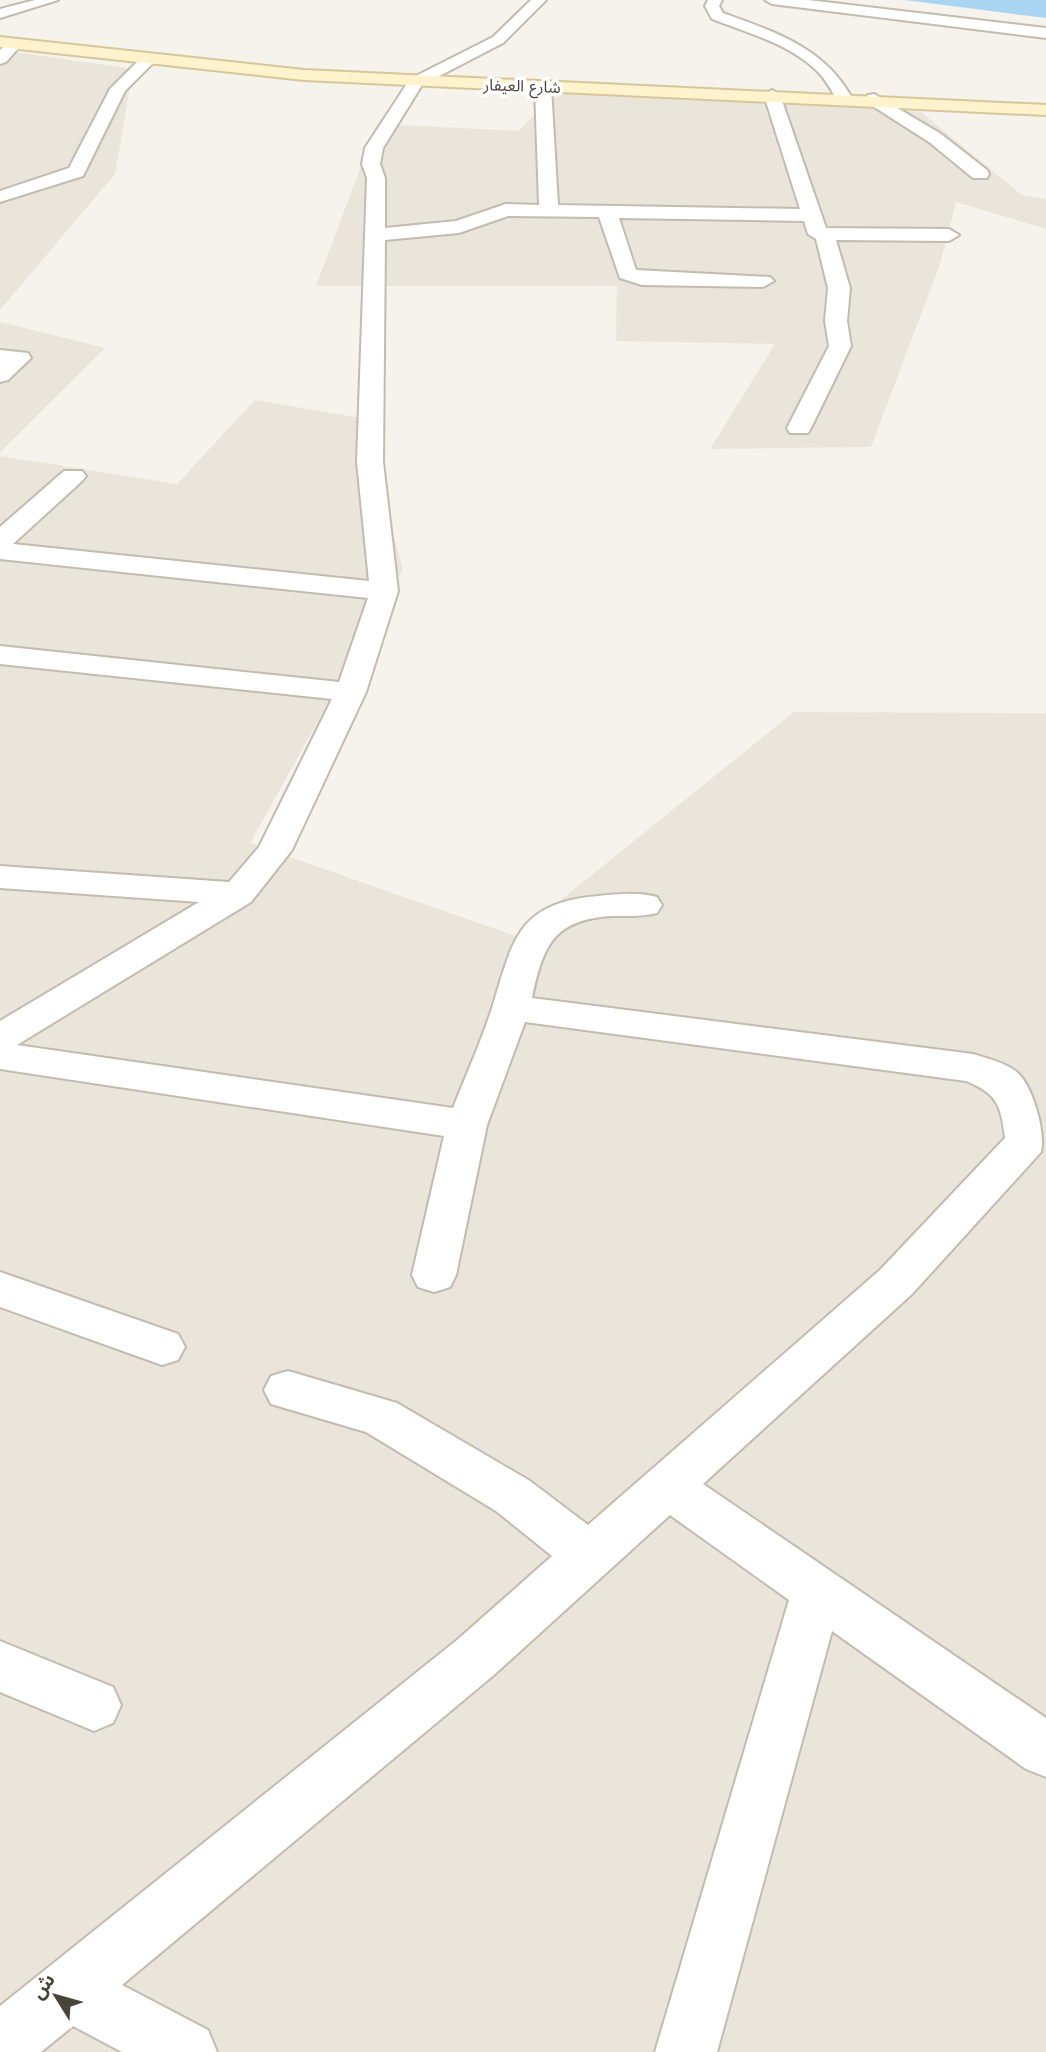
<svg xmlns="http://www.w3.org/2000/svg" width="1046" height="2052" viewBox="0 0 1046 2052" font-family="'Work Sans','Noto Sans Arabic',sans-serif">
	<style>
		.residential { fill: #eae5da }
		.water { fill: #a9d4f2 }
		.lines { fill: none; stroke-linecap: round; stroke-linejoin: round }
		.street-casing { stroke: #c2bbae; stroke-width: 4 }
		.secondary-casing { stroke: #d6c79b; stroke-width: 4 }
		.street { fill: #fff; fill-rule: evenodd }
		.secondary { fill: #fff3cd; fill-rule: evenodd }
		.labels { text-anchor: middle; dominant-baseline: central; stroke-width: 7; stroke-linejoin: round; paint-order: stroke }
		.far-street-label { font-size: 16px; fill: #4b4439; stroke: #fff }
	</style>
	<rect width="100%" height="100%" fill="#f6f3ec"/>
	<g class="residential">
		<path d="M0 50 133 69 115 174 0 310Z"/>
		<path d="M562 88 921 112 1022 195 1046 199V229L956 202 940 264 871 447 710 449 775 344 616 341 617 286H316L377 124 518 131Z"/>
		<path d="M0 322 105 348 0 452Z"/>
		<path d="M255 400 361 418 403 569 250 843 516 936 794 712 1046 713V2052H0V456L177 484Z"/>
	</g>
	<path class="water" d="M905 0H1046V18Z"/>
	<g class="lines">
		<g class="street-casing">
			<g id="street">
				<path d="M35 0H58L0 18V9Z"/>
				<path d="M531 0H546L503 43 422 85 383 148 380 164 385 178V228L456 221 506 204 539 205 535 87 543 82 551 87 558 205 800 209 764 95 772 90 780 95 826 228 949 229 959 235 949 241 836 240 850 288 847 321 851 346 811 428 808 433H790L787 428 829 346 825 321 828 288 816 239 808 234 804 221 619 218 636 270 770 277 774 281 763 287 642 285 620 278 599 217 508 216 459 233 385 240 383 462 398 591 366 692 292 850 251 902 17 1045 453 1108C466 1075 481 1042 492 1008 513 941 516 903 598 896 618 894 638 892 657 897L662 905 657 913C642 917 628 916 613 916 554 919 543 945 532 998L973 1054C986 1058 1003 1062 1014 1070 1032 1081 1046 1132 1041 1152L912 1294 703 1484 1046 1718V1777L1026 1769 832 1631 717 2052H655L789 1600 670 1515 495 1674 122 1985 208 2030 217 2052H122L73 2026 41 2052H0V2006L457 1640 552 1556 496 1511 366 1432 271 1404 264 1390 271 1376 288 1371 397 1403 530 1481 588 1525 880 1270 1005 1138C1001 1106 998 1094 966 1081L525 1022 487 1125 456 1275 450 1287 434 1292 418 1287 412 1275 444 1136 0 1069V1021L199 902 0 888V866L229 882 259 847 332 699 0 664V646L339 682 368 598 0 559V527L64 471H82L86 476 82 481 13 544 369 581 357 462 367 178 362 164 365 148 410 79 493 37Z"/>
				<path d="M708 0H722L719 6 723 13C775 32 824 47 852 98L850 102H838C831 90 826 79 816 70 788 43 747 33 712 19L705 6Z"/>
				<path d="M765 0H808L1046 28V38L772 4Z"/>
				<path d="M14 39 22 44 6 62 0 64V50Z"/>
				<path d="M148 55 156 60 125 91 83 176 0 202V191L69 168 110 89 142 57Z"/>
				<path d="M874 94 941 134 987 170 989 174 987 178H973L929 142 868 103 866 99 868 95Z"/>
				<path d="M0 350 28 353 31 358 8 380 0 382Z"/>
				<path d="M0 1272 178 1334 185 1347 178 1360 162 1365 0 1307Z"/>
				<path d="M0 1641 113 1687 121 1705 113 1723 94 1731 0 1692Z"/>
			</g>
		</g>
		<g class="secondary-casing">
			<path id="secondary" d="M0 37 304 70 1046 105V115L304 80 0 47Z"/>
		</g>
		<use href="#street" class="street"/>
		<use href="#secondary" class="secondary"/>
	</g>
	<g class="labels">
		<g class="far-street-label">
			<text transform="translate(522 86) rotate(2)">شارع العيفار</text>
		</g>
	</g>
	<g transform="translate(56 1996) rotate(307)" stroke="#ffffff" stroke-width="5" paint-order="stroke">
	<path d="M0-5L12 26L0 18L-12 26Z" fill="#4b4439"/>
	<text y="-10" font-size="19" font-weight="bold" text-anchor="middle" fill="#4b4439">ش</text>
	</g>
</svg>
